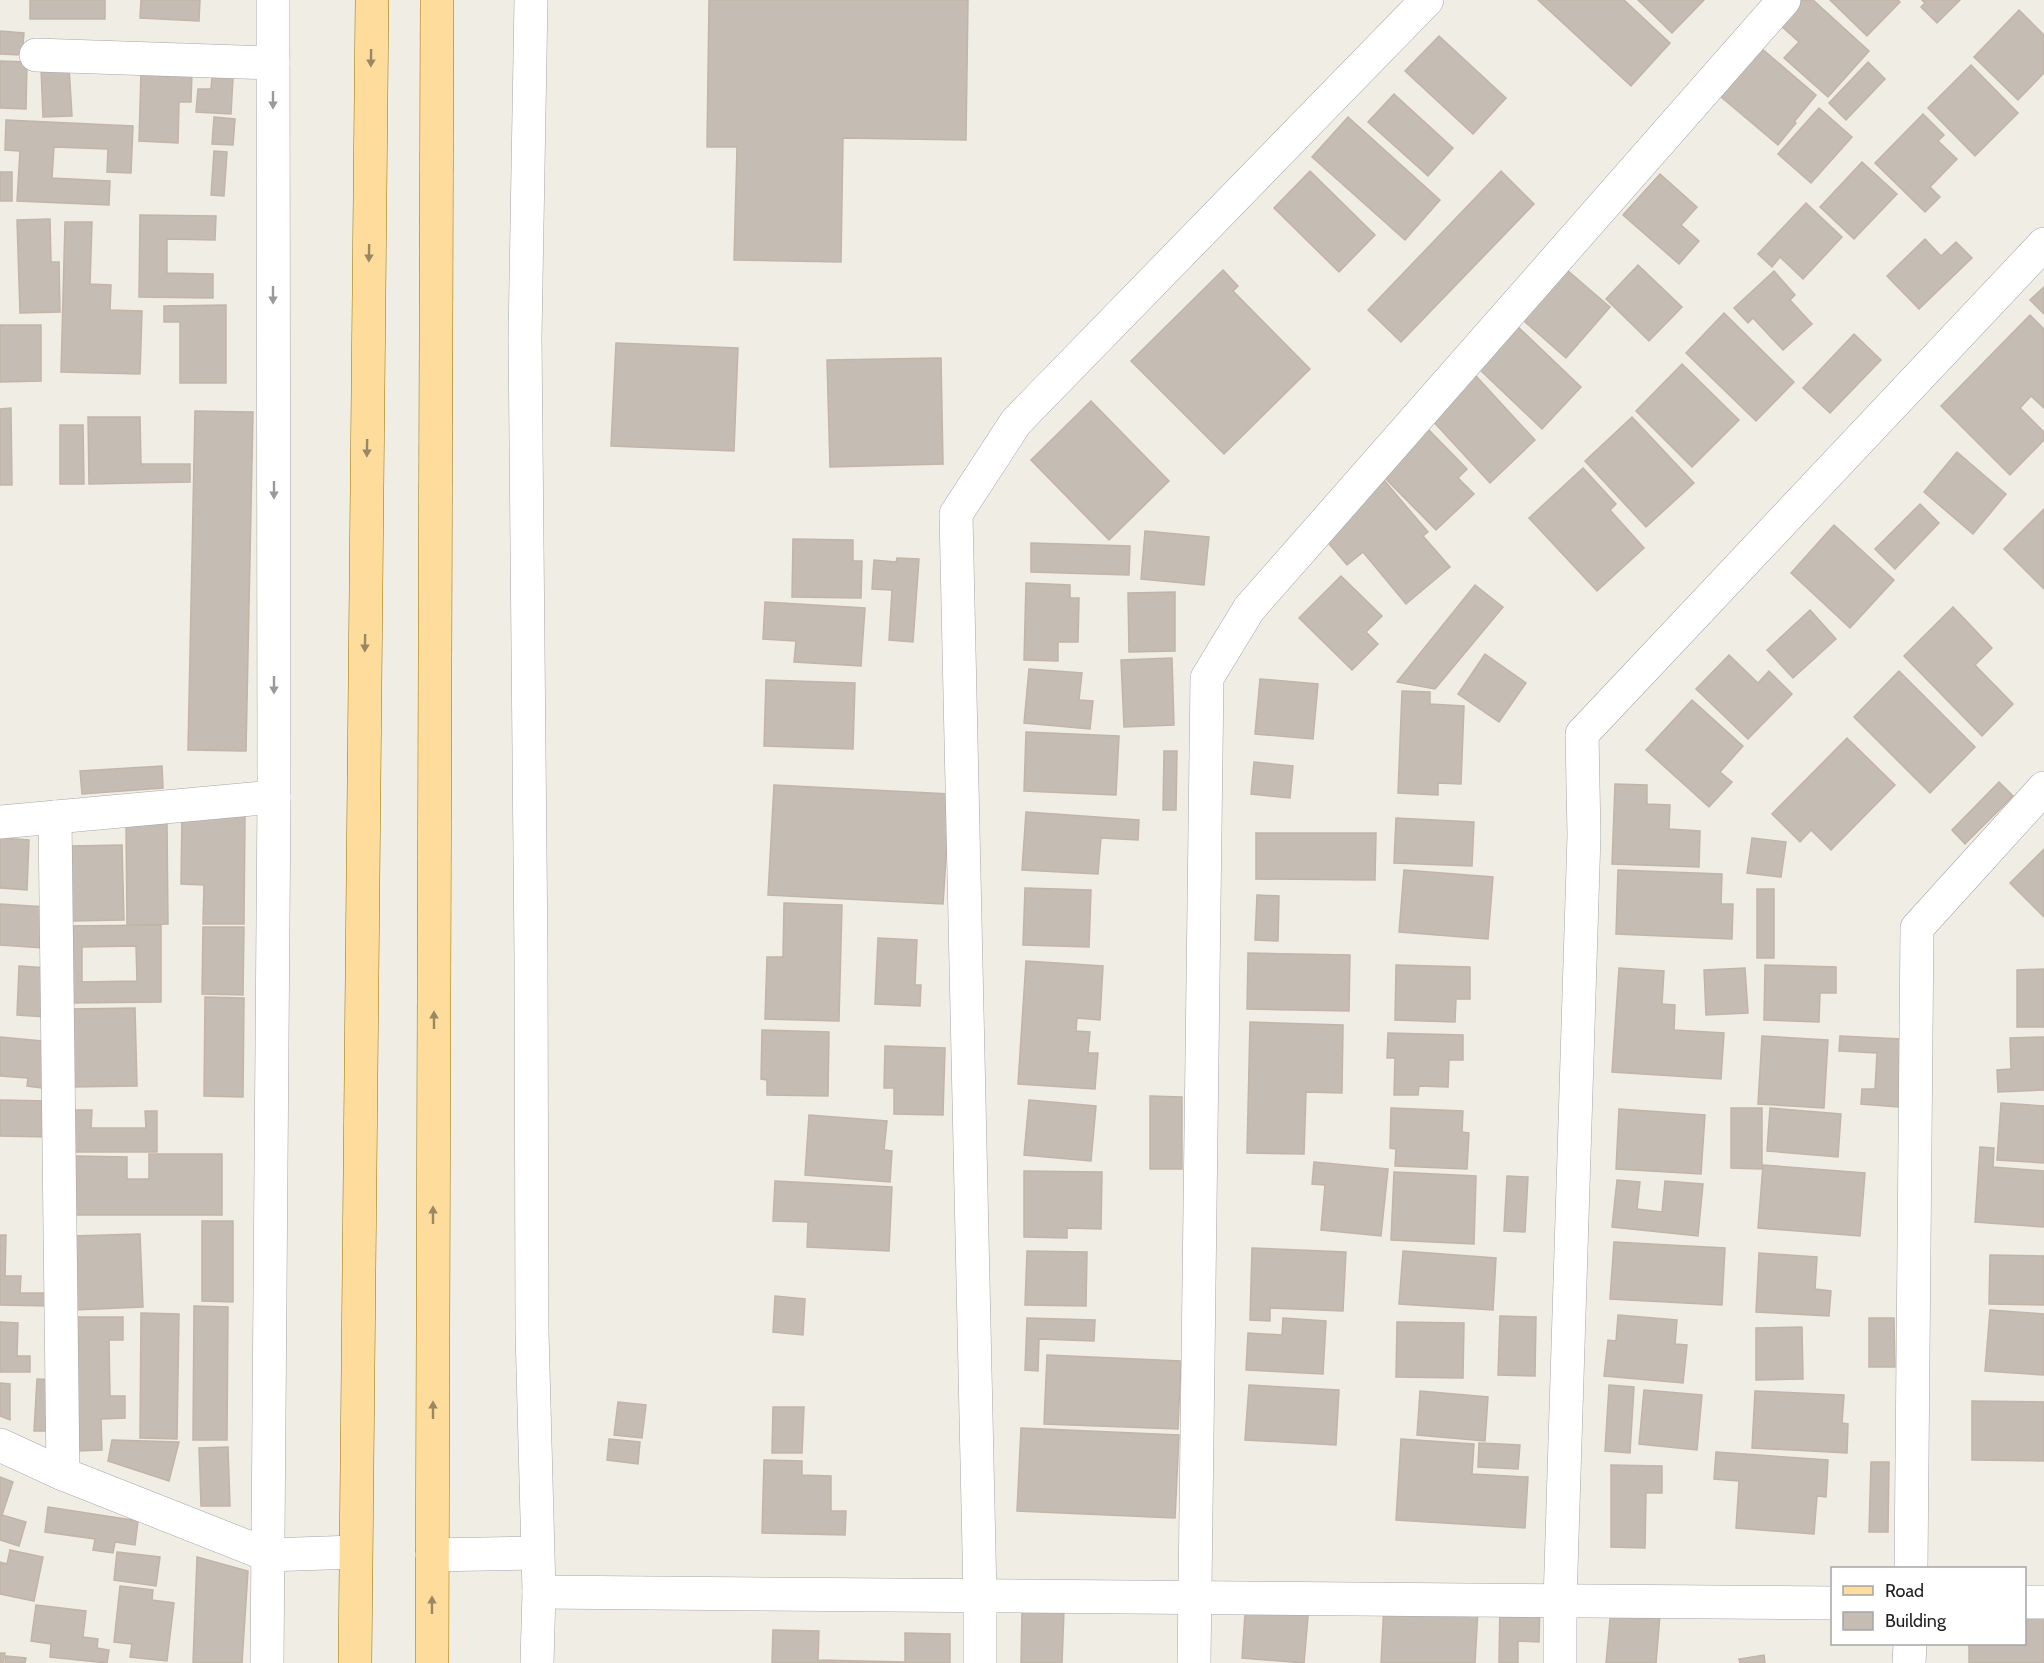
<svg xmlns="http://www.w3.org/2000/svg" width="2044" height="1663" viewBox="0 0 2044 1663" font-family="Cabin,sans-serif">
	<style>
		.building { fill: #c5bcb4; stroke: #c2b5a7; stroke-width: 1.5; fill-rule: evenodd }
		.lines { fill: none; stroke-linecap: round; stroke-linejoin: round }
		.minor-casing { stroke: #a6a6a6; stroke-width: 34 }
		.tertiary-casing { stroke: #a6a6a6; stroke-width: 34 }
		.primary-casing { stroke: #997400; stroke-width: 34 }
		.minor { stroke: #fff; stroke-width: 33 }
		.tertiary { stroke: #fff; stroke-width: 33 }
		.primary { stroke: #fedc9b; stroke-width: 33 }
		.oneway { fill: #9a8763 }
		.oneway2 { fill: #9a9a9a }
	</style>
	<rect width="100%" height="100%" fill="#f0ede5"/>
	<g class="building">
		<rect x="30" y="0" width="75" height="19"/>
		<path d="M141 0H200L199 21 140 18Z"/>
		<path d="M709 0H968L966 140 843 138 841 262 734 260 737 147H707Z"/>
		<path d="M1538 0H1624L1670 43 1631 86Z"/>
		<path d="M1638 0H1704L1672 33Z"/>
		<path d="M1802 0H1813L1869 51 1828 97 1784 58 1799 42 1780 25Z"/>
		<path d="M1830 0H1898L1900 2 1867 36Z"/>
		<path d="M1922 0H1960L1937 23 1921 7 1925 3Z"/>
		<path d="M2019 10 2044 35V73L2018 100 1974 57Z"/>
		<path d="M0 31 24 33 22 55 0 54Z"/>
		<path d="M1439 36 1506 98 1473 134 1405 71Z"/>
		<path d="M1761 48 1816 95 1794 122 1796 123 1778 145 1721 97Z"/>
		<path d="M0 61 27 62 26 109 0 108Z"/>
		<path d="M1868 62 1885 79 1846 120 1829 103Z"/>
		<path d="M1971 65 2018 113 1975 156 1928 108Z"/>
		<path d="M69 67 72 116 43 117 41 68Z"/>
		<path d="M141 72 192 73 191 102H179L178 143 139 141Z"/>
		<path d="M212 76 233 78 231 114 196 112 198 89H211Z"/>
		<path d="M1394 94 1453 148 1428 176 1368 122Z"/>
		<path d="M1819 108 1852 137 1811 183 1778 154Z"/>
		<path d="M1923 114 1944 135 1938 141 1957 159 1930 187 1940 197 1925 212 1875 163Z"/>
		<path d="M214 117 235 119 233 145 212 144Z"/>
		<path d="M1348 117 1440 200 1405 240 1312 157Z"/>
		<path d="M6 120 133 126 131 173 107 172 108 149 54 147 52 178 110 181 109 205 17 201 20 151 5 150Z"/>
		<path d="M214 151 227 152 224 196 211 195Z"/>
		<path d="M1862 162 1897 194 1854 239 1820 207Z"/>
		<path d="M1310 171 1375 235 1339 272 1274 208Z"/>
		<path d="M1501 171 1534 204 1401 342 1368 310Z"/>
		<rect x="0" y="172" width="12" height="29"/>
		<path d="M1660 174 1697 207 1681 225 1699 241 1679 264 1623 215Z"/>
		<path d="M1806 203 1842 237 1803 279 1780 257 1772 267 1758 254Z"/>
		<path d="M140 215 216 216 215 240 167 239V273L213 274V298L139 297Z"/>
		<path d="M50 219 51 262H59L60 312 20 313 17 220Z"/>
		<path d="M65 222H92L90 284 111 285 110 310 142 311 140 374 61 372Z"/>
		<path d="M1925 239 1941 256 1956 242 1972 258 1919 309 1887 276Z"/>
		<path d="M1638 265 1682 307 1649 341 1606 299Z"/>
		<path d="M1223 270 1238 286 1233 291 1310 369 1224 454 1131 361Z"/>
		<path d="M1567 270 1610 307 1566 358 1523 320Z"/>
		<path d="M1774 271 1795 295 1790 300 1812 324 1783 350 1753 318 1748 323 1734 308Z"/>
		<path d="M2044 287V314L2030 300Z"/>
		<path d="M226 305V383H180V322H164V306Z"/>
		<path d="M1724 313 1794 382 1756 421 1686 353Z"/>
		<path d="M2030 315 2044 329V408L2031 396 2020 408 2044 432V440L2010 475 1941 406Z"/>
		<path d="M0 325H41V381L0 382Z"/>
		<path d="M1516 325 1581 387 1542 429 1477 367Z"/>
		<path d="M1854 334 1881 360 1830 413 1803 388Z"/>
		<path d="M616 343 738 348 734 451 611 446Z"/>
		<path d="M941 358 943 464 830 467 827 360Z"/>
		<path d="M1682 364 1739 420 1692 467 1636 411Z"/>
		<path d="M1476 376 1535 440 1490 483 1431 419Z"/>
		<path d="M1091 401 1169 481 1109 540 1031 460Z"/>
		<path d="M11 408 12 485H0V409Z"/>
		<path d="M195 411 253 412 246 751 188 750Z"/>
		<path d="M88 417H140L141 464H190V482L89 484Z"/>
		<path d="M1632 417 1694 483 1646 527 1585 461Z"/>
		<path d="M60 425H83L84 484H60Z"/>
		<path d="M1428 429 1467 469 1458 478 1474 494 1436 530 1381 474Z"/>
		<path d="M1957 452 2006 494 1973 534 1924 492Z"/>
		<path d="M1583 468 1616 504 1610 510 1644 548 1597 591 1529 518Z"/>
		<path d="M1383 479 1428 532 1423 536 1450 567 1406 604 1363 552 1347 565 1320 533Z"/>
		<path d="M1920 504 1939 523 1895 569 1875 549Z"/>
		<path d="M2044 509V589L2004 549Z"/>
		<path d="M1834 525 1894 580 1850 628 1791 573Z"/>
		<path d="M1145 531 1209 537 1204 585 1141 579Z"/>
		<path d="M793 539 853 540V561H862L861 598 792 597Z"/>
		<path d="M1031 543 1130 546 1129 575 1031 572Z"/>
		<path d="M897 558 919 559 913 642 889 640 892 590 872 589 874 560 896 562Z"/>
		<path d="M1341 576 1382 616 1366 632 1378 644 1352 670 1299 618Z"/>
		<path d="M1026 583 1070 585V598H1079L1078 642H1058V661L1024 660Z"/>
		<path d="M1475 585 1503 607 1435 689 1397 682Z"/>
		<path d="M1175 592V651L1129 652 1128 593Z"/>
		<path d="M765 602 865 608 861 666 794 662 796 641 763 639Z"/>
		<path d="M1953 607 1992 648 1975 665 2013 704 1982 736 1904 656Z"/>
		<path d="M1810 610 1836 639 1793 678 1767 650Z"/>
		<path d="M1485 654 1526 683 1499 722 1458 694Z"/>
		<path d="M1729 655 1758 683 1769 671 1792 694 1748 739 1696 689Z"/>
		<path d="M1172 658 1174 725 1124 727 1121 660Z"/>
		<path d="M1029 669 1082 673 1079 700 1093 701 1090 729 1024 723Z"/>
		<path d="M1899 671 1975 747 1930 793 1854 717Z"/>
		<path d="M1260 679 1318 684 1313 739 1255 734Z"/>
		<path d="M766 680 855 683 853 749 764 746Z"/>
		<path d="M1402 691 1430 692V704L1464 706 1461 784 1438 783V795L1398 793Z"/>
		<path d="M1692 700 1743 746 1720 772 1732 782 1709 807 1646 750Z"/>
		<path d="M1026 732 1119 736 1116 795 1024 791Z"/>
		<path d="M1847 738 1895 785 1831 850 1811 830 1800 842 1772 814Z"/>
		<path d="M1164 751H1177L1176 810H1163Z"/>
		<path d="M1254 762 1293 766 1290 798 1251 794Z"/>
		<path d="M162 766 163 788 82 794 80 771Z"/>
		<path d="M1999 782 2013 796 1965 844 1952 830Z"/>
		<path d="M1615 784 1647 785V804L1670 805 1669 829 1700 831 1699 867 1612 864Z"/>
		<path d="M774 785 950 794 943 904 768 895Z"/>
		<path d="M1026 812 1139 820 1138 840 1101 838 1098 874 1022 870Z"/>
		<path d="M182 814 245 815 244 924H203L204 885 181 884Z"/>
		<path d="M1396 818 1474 822 1472 866 1394 863Z"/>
		<path d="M167 823 168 924 127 925 126 824Z"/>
		<path d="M1256 833H1376L1375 880 1256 879Z"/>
		<path d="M0 838 29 840 27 890 0 888Z"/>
		<path d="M1752 838 1786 842 1781 877 1747 873Z"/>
		<path d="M122 845 124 920 71 921 70 846Z"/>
		<path d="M2044 849V917L2010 883Z"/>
		<path d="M1404 870 1493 877 1488 939 1399 932Z"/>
		<path d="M1618 870 1722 874 1721 904H1733L1732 939 1616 934Z"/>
		<path d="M1025 888 1091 890 1089 947 1023 945Z"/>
		<rect x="1757" y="889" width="17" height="69"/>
		<path d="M1257 895 1279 896 1278 941 1255 940Z"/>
		<path d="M784 903 842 905 839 1021 765 1019 767 957H783Z"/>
		<path d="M0 904 46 907 44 948 0 945Z"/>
		<path d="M161 925V1002L70 1003 69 926ZM136 946 137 981 82 982V947Z"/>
		<path d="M203 927H244L243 995 202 994Z"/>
		<path d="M878 938 917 940 915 985H921L920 1006 875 1004Z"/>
		<path d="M1248 953 1350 955 1349 1011 1247 1009Z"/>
		<path d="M1026 961 1103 966 1100 1020 1077 1018 1076 1031 1090 1032 1088 1053H1098L1095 1089 1018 1084Z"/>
		<path d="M1396 965 1470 967V999H1456L1455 1022 1395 1020Z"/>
		<path d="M1765 965 1836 967V993H1820L1819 1022 1764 1020Z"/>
		<path d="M19 966 48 968 46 1017 17 1015Z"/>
		<path d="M1619 968 1664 971 1662 1004 1675 1005 1674 1030 1724 1033 1721 1079 1612 1072Z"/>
		<path d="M1745 968 1748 1013 1706 1015 1704 970Z"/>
		<path d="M2044 969V1027H2017V970Z"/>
		<path d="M205 997 244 998 243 1097 204 1096Z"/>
		<path d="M135 1008 137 1086 70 1087 69 1009Z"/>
		<path d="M1250 1022 1343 1025 1342 1093 1306 1092 1304 1154 1247 1153Z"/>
		<path d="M762 1030 829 1032 828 1096 767 1095V1080L761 1079Z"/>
		<path d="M1388 1033 1463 1035V1060H1449L1448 1087 1419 1086 1418 1095H1394L1395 1058H1387Z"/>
		<path d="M1762 1036 1828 1040 1824 1108 1758 1104Z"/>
		<path d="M1840 1036 1902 1039 1898 1107 1861 1104 1862 1089H1875L1877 1053 1839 1051Z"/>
		<path d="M0 1037 53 1042 49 1089 27 1086 28 1078 0 1076Z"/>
		<path d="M2044 1037V1090L1998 1092 1997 1070 2011 1069 2010 1038Z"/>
		<path d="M885 1046 945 1048 943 1115 894 1114V1088H884Z"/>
		<path d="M1150 1096 1182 1097V1169H1150Z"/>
		<path d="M0 1100 49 1101 48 1137 0 1136Z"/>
		<path d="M1029 1100 1096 1106 1091 1161 1024 1155Z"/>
		<path d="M2001 1103 2044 1106V1163L1997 1160Z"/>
		<path d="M1391 1108 1463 1111 1462 1132 1469 1133 1467 1169 1395 1166 1396 1149 1390 1148Z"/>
		<path d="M1731 1108H1762V1169L1731 1168Z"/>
		<path d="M1770 1108 1841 1114 1838 1157 1767 1151Z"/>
		<path d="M1619 1109 1705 1115 1701 1174 1616 1169Z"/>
		<path d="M74 1110H92L91 1128H146L145 1111H157V1152H74Z"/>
		<path d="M809 1115 887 1121 884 1150 892 1151 890 1182 805 1175Z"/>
		<path d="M1980 1147 1994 1148 1993 1167 2044 1171V1227L1975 1222Z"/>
		<path d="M149 1154H222V1215H74L75 1156 127 1157V1179H149Z"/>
		<path d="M1314 1162 1388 1169 1381 1236 1321 1230 1325 1185 1312 1184Z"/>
		<path d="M1763 1165 1865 1173 1860 1236 1758 1228Z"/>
		<path d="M1024 1171 1102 1172 1101 1229 1067 1228V1238L1024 1237Z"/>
		<path d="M1394 1172 1476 1176 1474 1244 1391 1240Z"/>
		<path d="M1507 1176 1528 1177 1525 1232 1504 1231Z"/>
		<path d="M1617 1180 1640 1182 1637 1209 1662 1212 1665 1181 1703 1184 1698 1236 1612 1227Z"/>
		<path d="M775 1181 892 1187 889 1251 807 1247 808 1222 773 1221Z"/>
		<path d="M202 1221H233V1302L202 1301Z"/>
		<path d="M140 1234 143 1307 75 1310 72 1236Z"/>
		<path d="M0 1235H6L5 1276H21L20 1293H51V1306L0 1305Z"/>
		<path d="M1614 1242 1725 1248 1722 1305 1610 1299Z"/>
		<path d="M1252 1248 1346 1252 1343 1311 1270 1308V1321L1250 1320Z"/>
		<path d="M1027 1251 1087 1252 1086 1306 1025 1305Z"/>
		<path d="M1403 1251 1496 1258 1493 1310 1399 1304Z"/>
		<path d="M1759 1253 1817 1257 1815 1289 1831 1291 1829 1316 1756 1312Z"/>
		<path d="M1990 1255 2044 1256V1305L1989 1304Z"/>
		<path d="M775 1296 805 1299 803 1335 773 1332Z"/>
		<path d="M194 1306 228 1307 227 1440H193Z"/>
		<path d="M1990 1310 2044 1314V1375L1985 1371Z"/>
		<path d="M141 1313 179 1314 177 1439 140 1438Z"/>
		<path d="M1618 1315 1677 1320 1675 1344 1687 1345 1683 1383 1604 1376 1608 1340 1616 1341Z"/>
		<path d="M1500 1316 1536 1317 1535 1376 1498 1375Z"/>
		<path d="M75 1317H123V1340H109L110 1396H125V1418L101 1419 102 1450 79 1451Z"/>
		<path d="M1027 1318 1095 1320 1094 1341 1039 1339 1038 1371 1025 1370Z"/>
		<path d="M1283 1318 1326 1321 1323 1374 1246 1370 1248 1333 1282 1335Z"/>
		<path d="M1869 1318H1894L1895 1367H1869Z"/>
		<path d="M0 1322 18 1323 17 1356H30V1372H0Z"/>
		<path d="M1397 1322 1464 1323 1463 1378 1396 1377Z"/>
		<path d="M1802 1327 1803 1379 1756 1380V1328Z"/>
		<path d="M1047 1355 1181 1361 1178 1429 1044 1424Z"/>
		<path d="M37 1379 57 1380 55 1431H34Z"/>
		<path d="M0 1383 10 1384V1420L0 1416Z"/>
		<path d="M1249 1385 1339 1390 1336 1445 1245 1440Z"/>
		<path d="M1609 1385 1634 1387 1630 1453 1605 1451Z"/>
		<path d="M1644 1390 1702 1395 1697 1450 1639 1444Z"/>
		<path d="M1420 1391 1488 1397 1485 1441 1417 1435Z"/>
		<path d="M1755 1391 1844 1395 1842 1423 1848 1424 1847 1453 1752 1448Z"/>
		<path d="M1972 1401 2044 1402V1461L1972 1460Z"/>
		<path d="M618 1402 646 1405 642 1438 614 1435Z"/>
		<path d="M773 1407H804L802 1453H772Z"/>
		<path d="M1021 1428 1179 1435 1175 1518 1017 1511Z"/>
		<path d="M609 1439 640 1442 638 1464 607 1460Z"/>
		<path d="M1401 1439 1474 1444 1472 1474 1528 1477 1525 1528 1396 1520Z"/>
		<path d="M112 1440 179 1442 169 1481 108 1461Z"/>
		<path d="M1479 1443 1520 1445 1518 1469 1478 1467Z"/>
		<path d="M228 1447 230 1506H201L199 1448Z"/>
		<path d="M1716 1452 1828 1460 1826 1497 1817 1496 1814 1534 1736 1528 1739 1481 1714 1479Z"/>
		<path d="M764 1460 802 1461V1475L831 1476V1511H846L845 1535 762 1533Z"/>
		<path d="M1871 1462H1889L1888 1532H1869Z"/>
		<path d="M1611 1465 1662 1466V1493H1646L1645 1548 1611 1547Z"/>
		<path d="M0 1477 13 1482 2 1515 26 1522 19 1546 0 1540Z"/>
		<path d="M48 1507 138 1521 135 1545 115 1542 113 1553 93 1550 95 1539 45 1532Z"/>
		<path d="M10 1550 43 1557 34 1601 0 1594V1562L7 1564Z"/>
		<path d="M117 1552 160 1557 156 1586 114 1580Z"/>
		<path d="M197 1557 248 1571 242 1663H193Z"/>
		<path d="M120 1586 153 1590 152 1600 174 1603 167 1661 130 1657 132 1644 114 1642Z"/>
		<path d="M1612 1598 1661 1603 1656 1663H1606Z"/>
		<path d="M1246 1599 1309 1605 1304 1663 1242 1658Z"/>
		<path d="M1500 1601 1540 1602 1539 1642 1518 1641V1663H1499Z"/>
		<path d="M1384 1604 1478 1609 1475 1663H1381Z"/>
		<path d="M36 1605 86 1611 83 1637 98 1639 97 1648 109 1650 107 1663 50 1657 51 1644 31 1641Z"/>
		<path d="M1022 1610 1064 1611 1062 1663H1021Z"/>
		<path d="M2024 1615H2044V1663H1969V1644H2024Z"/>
		<path d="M773 1630 819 1631 818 1660 905 1662V1633L950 1634V1663H772Z"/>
		<path d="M0 1653H5L3 1663H0Z"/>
		<path d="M1764 1655 1765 1663H1740L1739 1659Z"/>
		<path d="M6 1656 26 1658 25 1663H5Z"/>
	</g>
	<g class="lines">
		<g class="minor-casing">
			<g id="minor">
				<path d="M36 55 273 63"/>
				<path d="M55 817 63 1474"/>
				<path d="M0 822 274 797"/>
				<path d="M0 1445 63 1474 268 1555 355 1552"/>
				<path d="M432 1555 537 1553"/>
				<path d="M1911 1568 1917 928 2044 788"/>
				<path d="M539 1592 1832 1603"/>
				<path d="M2024 1602H2044"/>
				<path d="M267 1663 274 797 273 0"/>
				<path d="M980 1663V1596L956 514 1016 422 1427 0"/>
				<path d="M1194 1663 1207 678 1249 609 1784 0"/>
				<path d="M1560 1663V1602L1584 835 1582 734 2044 244"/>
				<path d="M1909 1663 1910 1644"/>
			</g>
		</g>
		<g class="tertiary-casing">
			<path id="tertiary" d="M531 0 525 337 531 956 532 1331 539 1592 537 1663"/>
		</g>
		<g class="primary-casing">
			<g id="primary">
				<path d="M355 1663 372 0"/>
				<path d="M432 1663 437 0"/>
			</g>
		</g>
		<use href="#minor" class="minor"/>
		<use href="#tertiary" class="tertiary"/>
		<use href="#primary" class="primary"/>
	</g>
	<defs><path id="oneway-solid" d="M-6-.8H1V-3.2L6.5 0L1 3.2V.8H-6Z" transform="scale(1.5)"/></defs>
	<g class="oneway">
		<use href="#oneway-solid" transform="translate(371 58) rotate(91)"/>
		<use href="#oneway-solid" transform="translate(369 253) rotate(91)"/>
		<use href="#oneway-solid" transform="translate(367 448) rotate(91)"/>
		<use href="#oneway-solid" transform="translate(365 643) rotate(91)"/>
		<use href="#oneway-solid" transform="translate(434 1020) rotate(-90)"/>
		<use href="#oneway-solid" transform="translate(433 1215) rotate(-90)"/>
		<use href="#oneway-solid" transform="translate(433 1410) rotate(-90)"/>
		<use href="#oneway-solid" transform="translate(432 1605) rotate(-90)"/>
	</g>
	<g class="oneway2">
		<use href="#oneway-solid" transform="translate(273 100) rotate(90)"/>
		<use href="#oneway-solid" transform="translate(273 295) rotate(90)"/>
		<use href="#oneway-solid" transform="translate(274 490) rotate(90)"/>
		<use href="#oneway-solid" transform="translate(274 685) rotate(90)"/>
	</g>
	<rect x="1831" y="1567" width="195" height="78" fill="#ffffff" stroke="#a5a5a5" stroke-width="1.5"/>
	<rect x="1843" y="1586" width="30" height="9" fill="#fedc9b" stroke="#a5a5a5" stroke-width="1.5"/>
	<text x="1885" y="1597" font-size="18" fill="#1f1f1f">Road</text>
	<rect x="1843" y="1612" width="30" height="18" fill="#c5bcb4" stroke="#a5a5a5" stroke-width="1.5"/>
	<text x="1885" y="1627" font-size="18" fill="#1f1f1f">Building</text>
</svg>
